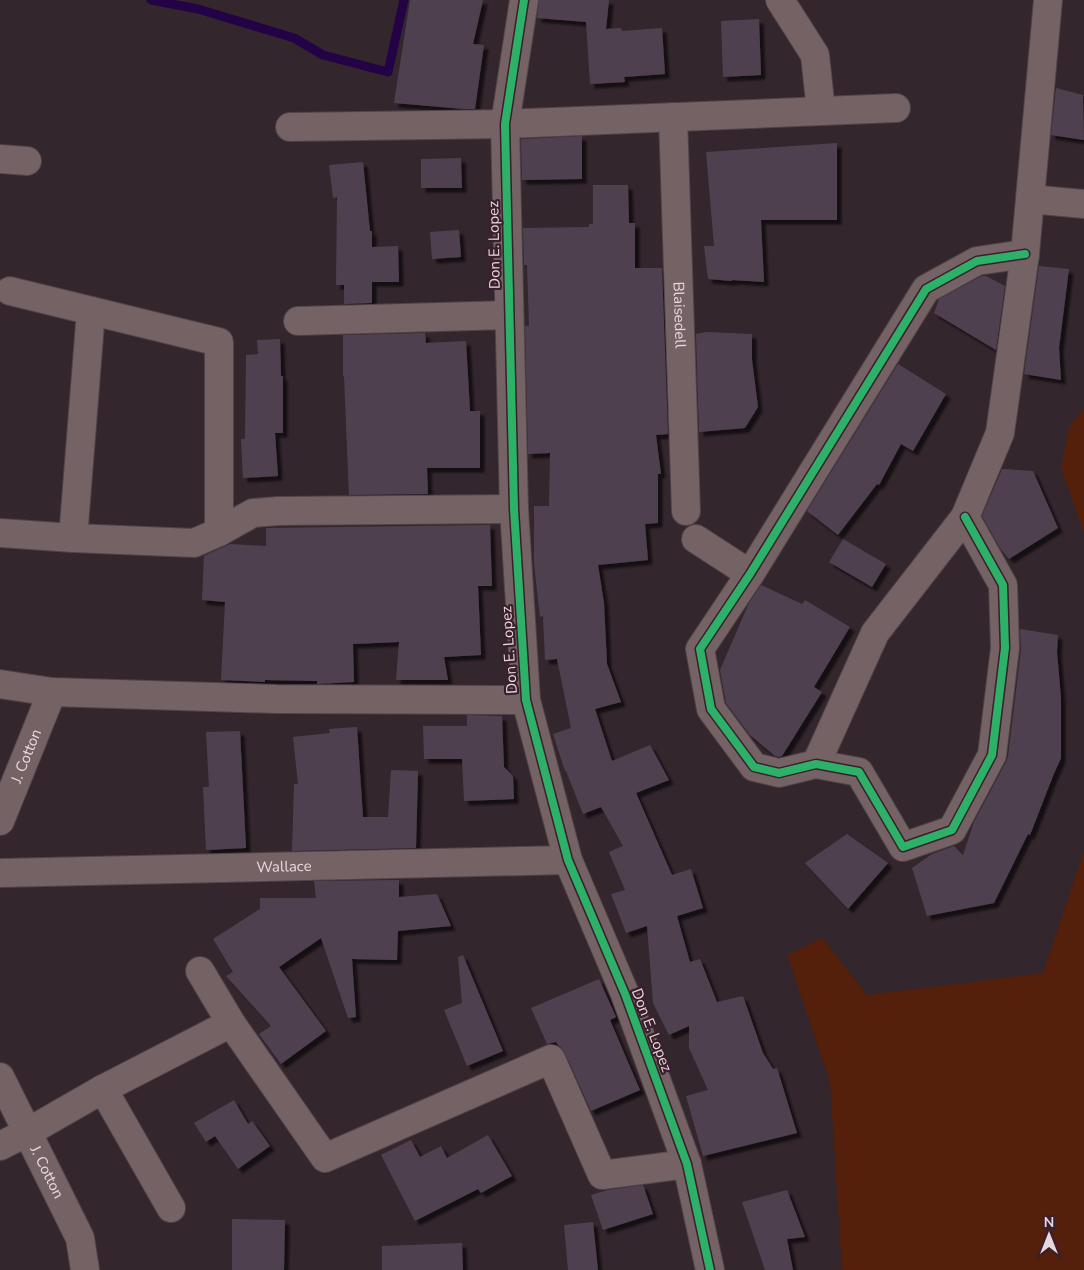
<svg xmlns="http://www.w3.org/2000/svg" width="1084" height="1270" viewBox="0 0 1084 1270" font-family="'Nunito Sans',sans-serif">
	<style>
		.green { fill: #55200b }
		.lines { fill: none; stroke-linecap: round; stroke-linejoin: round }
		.stream { stroke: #230345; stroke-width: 9 }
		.building { fill: #50404f; filter: url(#shadow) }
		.minor-casing { stroke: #4f4349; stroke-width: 30 }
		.minor { stroke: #746264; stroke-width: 28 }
		.cycleway-casing { stroke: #39202c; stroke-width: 11 }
		.cycleway { stroke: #2db169; stroke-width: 8 }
		.labels { text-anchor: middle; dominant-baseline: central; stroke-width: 4.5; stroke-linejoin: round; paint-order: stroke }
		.street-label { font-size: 15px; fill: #e8d7df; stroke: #39202c }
	</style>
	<defs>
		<filter id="shadow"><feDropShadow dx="4.5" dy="4.5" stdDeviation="1" flood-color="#0009"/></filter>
	</defs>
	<rect width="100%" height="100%" fill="#33262c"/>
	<g class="green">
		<path d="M1084 408V534L1061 467 1069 427Z"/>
		<path d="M1084 851V1270H842L830 1082 787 955 822 938 867 995 1043 973Z"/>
	</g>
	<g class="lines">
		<path class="stream" d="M151 0 198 9 294 38 323 55 388 72 404 0"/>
	</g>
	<g class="building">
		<path d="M410 0H483L473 44 484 45 475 109H464L394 103Z"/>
		<path d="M539 0H609L606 29 621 28 622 31 662 28 665 74 624 77 625 82 590 84 586 22 537 18Z"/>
		<path d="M759 19 761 75 723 77 721 21Z"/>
		<path d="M1056 88 1083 95 1084 140 1051 135Z"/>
		<path d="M582 136V179L522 180 521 139Z"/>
		<path d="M837 143V220H761L764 282 732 280V281L708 279 704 246H714L706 152Z"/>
		<path d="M461 158 462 188H421V159Z"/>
		<path d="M363 162 370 231H372V247L398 246 399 282H372V303L344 304V285H336L337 197 333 198 329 165Z"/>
		<path d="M593 185H628L629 223H635V268H662L668 434 656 435 661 474H658V523L645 524 648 560 598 565 604 603 607 664 621 702 595 709 612 761 650 745 669 780 636 793 672 875 691 869 703 908 677 916 690 962 700 959 717 1002 743 996 763 1053 773 1069 777 1068 797 1133 703 1156 686 1096 708 1090 689 1048V1026L669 1035 653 1003 647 926 626 933 611 894 625 890 609 852 623 846 601 807 583 814 566 771H565L553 734 571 728 557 659 545 660 543 616 540 617 534 564V506H549L550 453 528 454 525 326H529L527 265H524L523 228 589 227V224H593Z"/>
		<path d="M459 230 461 257 432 259 430 232Z"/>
		<path d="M1039 266 1069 269 1059 348 1061 380 1024 374Z"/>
		<path d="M982 276H986L1005 286 996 350 934 313 939 299Z"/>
		<path d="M706 332 752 334V360L758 407 745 428 699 432 696 334Z"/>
		<path d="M425 333 426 343 466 341 470 411H480V468H427L428 494 349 495 344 376H343V335Z"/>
		<path d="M280 339 281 376H283V433H275L278 476 243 478 241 439H245L246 355 258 354 257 340Z"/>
		<path d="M898 364 946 394 913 451 901 444 879 485 877 484 838 535 807 511Z"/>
		<path d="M1002 469 1033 471 1058 528 1009 559 1000 548 982 516Z"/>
		<path d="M490 525 492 586H478L481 655 444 657 448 680H396L399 642 353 644 354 682 317 684V681L265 680V682L221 680 225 602 202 600 204 556 230 544 266 546V528Z"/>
		<path d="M843 539 886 564 872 587 829 562Z"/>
		<path d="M761 585 802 604 805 600 850 627 814 687 822 692 782 756 779 757 775 756 750 735 726 703 720 670 749 603Z"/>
		<path d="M1020 629 1058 635 1057 652 1061 698V758L1053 776 1030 835 1028 834 994 903 927 916 912 868 932 854 954 846 963 855 974 822 1006 762 1008 757 1021 650Z"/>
		<path d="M467 715 502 716 504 767 513 776 514 799 464 801 462 759H424L423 726H467Z"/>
		<path d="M357 727 363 817H388L391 770 418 771 416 848 292 851 294 784H298L293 737 330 733 329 729Z"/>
		<path d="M240 731 246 848 206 850 203 787H209L206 732Z"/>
		<path d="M847 834 888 863 848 909 805 863Z"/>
		<path d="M399 880V897L437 894 451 926 398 931 397 960 352 959 356 1017 348 1018 321 938 279 967 326 1031 281 1064 259 1034 271 1026 226 976 233 972 213 939 260 909V898H316L314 881Z"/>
		<path d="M463 955 503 1051 467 1066 444 1010 462 1003 458 957Z"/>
		<path d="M599 979 616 1017 610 1020 640 1090 591 1111 565 1053 561 1047 558 1045 556 1042 547 1044 531 1008Z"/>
		<path d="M234 1100 248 1124 252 1121 270 1146 238 1169 215 1136 206 1142 194 1123Z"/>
		<path d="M488 1135 512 1176 481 1193 478 1189 415 1221 381 1155 411 1140 420 1157 441 1146 447 1158Z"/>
		<path d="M643 1185 653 1214 603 1230 591 1195 608 1190Z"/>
		<path d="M787 1190 805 1237 787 1239 793 1270H765L742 1202Z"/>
		<path d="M232 1219 285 1220 284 1270H232Z"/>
		<path d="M593 1222 598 1270H568L564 1225Z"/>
		<path d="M462 1243 463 1270H382V1246Z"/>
	</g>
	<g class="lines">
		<g class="minor-casing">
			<g id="minor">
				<path d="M524 0 505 124 514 509 526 700 568 860 625 994 687 1164 710 1270"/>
				<path d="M780 0 815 55 821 111"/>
				<path id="s1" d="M673 117 686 511"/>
				<path d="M290 127 505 124 896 108"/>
				<path d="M0 159 27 161"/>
				<path d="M1030 199 1084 204"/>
				<path d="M10 291 219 342V532"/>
				<path d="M298 321 509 315"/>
				<path d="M965 517 1003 585 1005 648 992 755 952 830 903 847 859 772 816 764 779 773 754 767 711 709 700 649 750 574 926 289 977 261 1025 254"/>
				<path d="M1 533 73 538 194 543 219 532 253 513 278 511 514 509"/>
				<path d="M73 538 91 311"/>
				<path d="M696 539 750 574"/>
				<path d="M0 684 52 692 276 699 526 700"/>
				<path d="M816 764 875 633 965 517 1000 433 1025 254 1048 0"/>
				<path id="s2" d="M0 821 52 692"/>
				<path id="s3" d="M0 873 568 860"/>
				<path d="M200 971 231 1023 325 1158 551 1059 602 1175 687 1164"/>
				<path id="s4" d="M0 1077 80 1238 85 1270"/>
				<path d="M103 1089 171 1208"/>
				<path d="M0 1146 28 1132 103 1089 231 1023"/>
			</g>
		</g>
		<use href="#minor" class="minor"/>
		<g class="cycleway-casing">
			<g id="cycleway">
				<path d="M524 0 505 124 514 509 526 700 568 860 625 994 687 1164 710 1270"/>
				<path d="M965 517 1003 585 1005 648 992 755 952 830 903 847 859 772 816 764 779 773 754 767 711 709 700 649 750 574 926 289 977 261 1025 254"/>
			</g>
		</g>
		<use href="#cycleway" class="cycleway"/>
	</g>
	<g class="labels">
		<g class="street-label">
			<text transform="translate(494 245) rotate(-91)">Don E. Lopez</text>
			<text stroke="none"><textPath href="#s1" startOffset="198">Blaisedell</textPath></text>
			<text transform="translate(509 650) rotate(-94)">Don E. Lopez</text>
			<text stroke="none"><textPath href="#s2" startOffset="70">J. Cotton</textPath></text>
			<text stroke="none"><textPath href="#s3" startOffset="284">Wallace</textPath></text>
			<text transform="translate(652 1030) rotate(69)">Don E. Lopez</text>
			<text stroke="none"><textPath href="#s4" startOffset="106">J. Cotton</textPath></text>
		</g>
	</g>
	<g transform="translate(1049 1235)" stroke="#39202c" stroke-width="4" paint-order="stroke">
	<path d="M0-4L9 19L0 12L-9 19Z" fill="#e8d7df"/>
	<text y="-8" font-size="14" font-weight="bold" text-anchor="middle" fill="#e8d7df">N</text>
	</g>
</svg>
